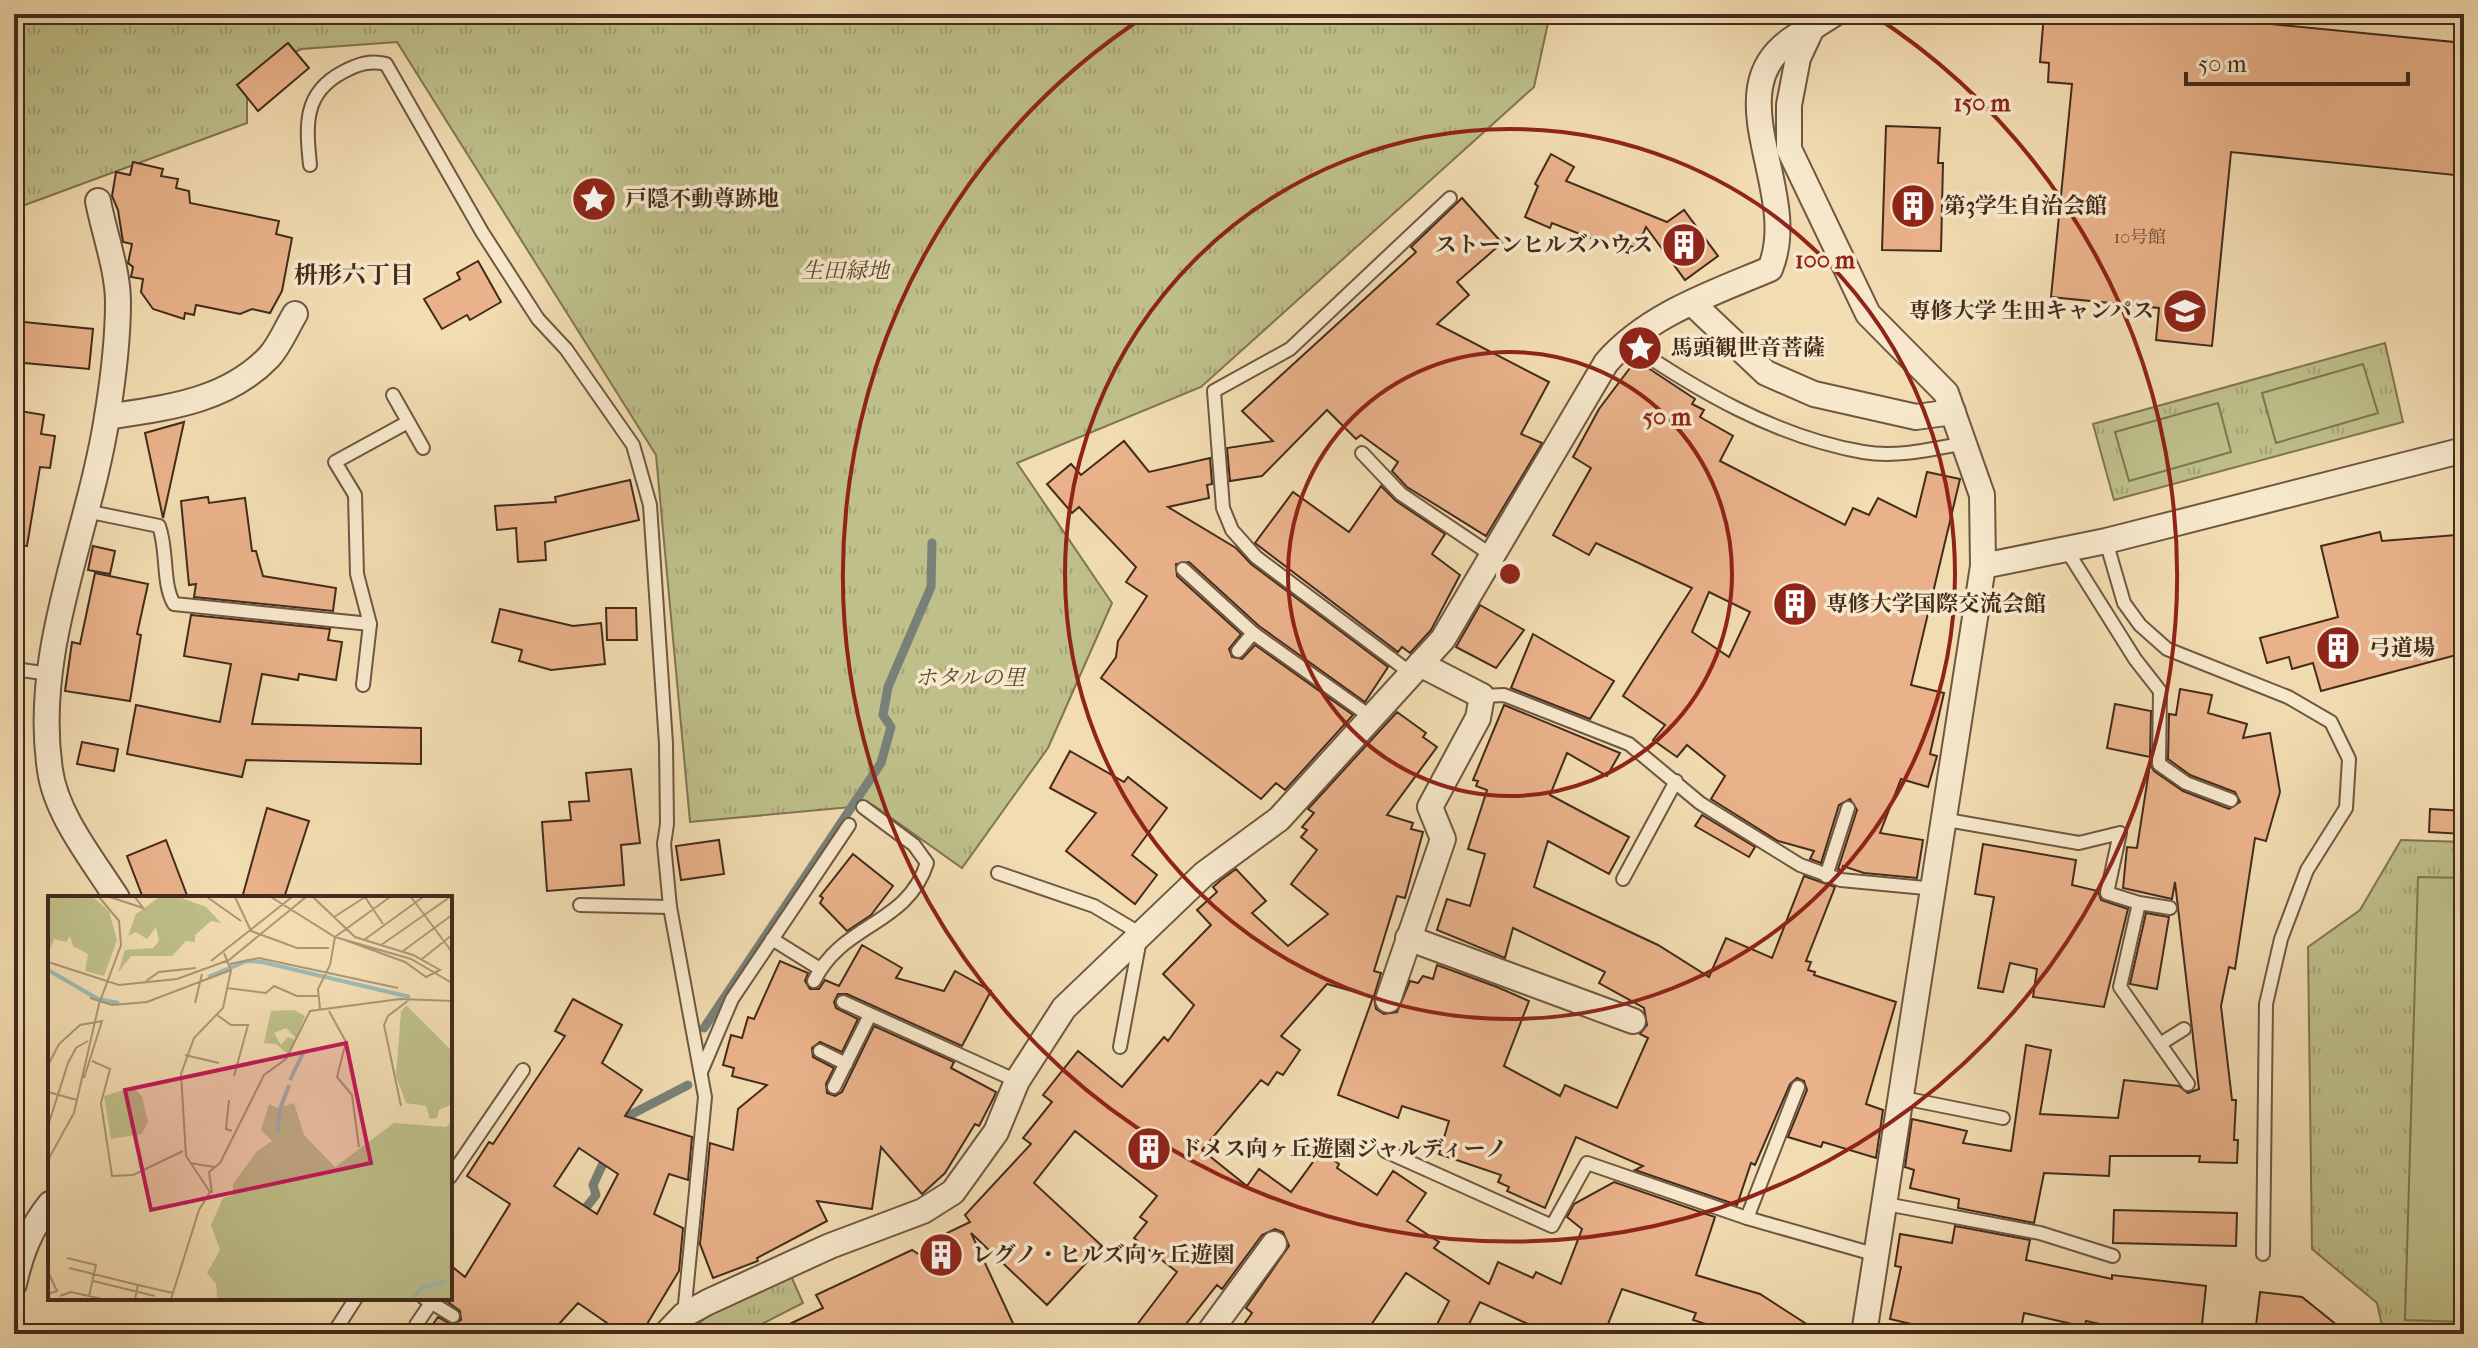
<svg xmlns="http://www.w3.org/2000/svg" width="2478" height="1348" viewBox="0 0 2478 1348" font-family="'IM FELL French Canon','Noto Serif JP',serif">
	<style>
		.park { fill: url(#park-tufts); stroke: #807552; stroke-width: 2 }
		.pitch { fill: #bebf89; stroke: #807552; stroke-width: 2 }
		.lines { fill: none; stroke-linecap: round; stroke-linejoin: round }
		.stream { stroke: #788177; stroke-width: 9 }
		.building { fill: #eab28a; stroke: #432b1c; stroke-width: 2; fill-rule: evenodd }
		.service-casing { stroke: #6f5741; stroke-width: 16 }
		.minor-casing { stroke: #6f5741; stroke-width: 28 }
		.service { stroke: #f7e8cc; stroke-width: 12 }
		.minor { stroke: #f7e8cc; stroke-width: 24 }
		.ring { fill: none; stroke: #8f2418; stroke-width: 4 }
		.labels { text-anchor: middle; dominant-baseline: central; stroke-width: 7; stroke-linejoin: round; paint-order: stroke }
		.number-label { font-size: 18px; fill: #6d4d38 }
		.poi-label { font-size: 22px; font-weight: bold; fill: #432b1c; stroke: #f7e8cc; text-anchor: start }
		.park-label { font-size: 22px; font-style: italic; fill: #5c4932; stroke: #f7e8cc }
		.neighbourhood-label { font-size: 24px; font-weight: bold; fill: #432b1c; stroke: #f7e8cc }
		.inset-river { fill: none; stroke: #9cbab3; stroke-width: 4 }
		.inset-road { fill: none; stroke: #ac9575; stroke-width: 2 }
		.view { fill: #c2185b; fill-opacity: 0.15; stroke: #c2185b; stroke-width: 4 }
		.inset-edge { fill: none; stroke: #432b1c; stroke-width: 4 }
		.centre { fill: #8f2418; stroke: #f7e8cc; stroke-width: 4 }
		.ring-label { font-size: 24px; text-anchor: middle; font-weight: bold; fill: #8f2418; stroke: #f7e8cc; stroke-width: 7; stroke-linejoin: round; paint-order: stroke }
	</style>
	<defs>
		<pattern id="park-tufts" width="24" height="20" patternUnits="userSpaceOnUse" patternTransform="scale(2)"><rect width="24" height="20" fill="#bebf89"/><path d="M3 7l-1-3M5 7V3M7 7l1-3M15 17l-1-3M17 17v-4M19 17l1-3" fill="none" stroke="#a4a476"/></pattern>
	</defs>
	<rect width="100%" height="100%" fill="#f2dcb1"/>
	<filter id="stains"><feTurbulence type="fractalNoise" baseFrequency=".0025" numOctaves="4"/><feColorMatrix values="0 0 0 0 .2 0 0 0 0 .09 0 0 0 0 .02 0 0 0 .5 -.17"/></filter>
	<radialGradient id="worn" r=".72"><stop offset=".6" stop-color="#630" stop-opacity="0"/><stop offset="1" stop-color="#630" stop-opacity=".3"/></radialGradient>
	<g class="park">
		<path d="M14 14H1550L1534 87 1201 387 1017 463 1112 603 1048 748 962 868 873 805 690 822 656 455 397 42 301 49 247 78V123L14 209Z"/>
		<path d="M2385 343 2403 422 2114 500 2093 424Z"/>
		<path d="M2401 840 2464 842V1334H2384L2377 1303 2312 1249 2308 947 2360 910Z"/>
		<path d="M791 1276 803 1303 742 1334H686L709 1315Z"/>
	</g>
	<g class="pitch">
		<path d="M2363 364 2378 413 2276 443 2262 393Z"/>
		<path d="M2218 403 2231 452 2129 481 2115 432Z"/>
		<path d="M2418 877 2464 878V1322L2405 1320Z"/>
	</g>
	<g class="lines">
		<g class="stream">
			<path d="M704 1028 881 763 891 727 883 715 888 687 931 587 932 543"/>
			<path d="M625 1125 632 1114 688 1085"/>
			<path d="M580 1215 596 1195 593 1185 607 1155"/>
		</g>
	</g>
	<g class="building">
		<path d="M2044 14 2187 18V14H2231V20L2464 43V176L2231 152 2212 346 2156 340 2159 308 2051 297 2072 84 2048 82 2049 63 2040 62Z"/>
		<path d="M288 43 309 68 258 111 237 85Z"/>
		<path d="M1886 126 1940 128 1938 163H1943L1941 251 1882 250Z"/>
		<path d="M1551 154 1574 167 1566 181 1667 222 1684 210 1718 256 1685 280 1646 227 1637 248 1630 246 1628 253 1552 223 1550 228 1525 217 1538 186 1535 184Z"/>
		<path d="M133 162 163 169 161 176 178 179 176 188 189 191 190 203 279 221 276 234 292 238 282 291 270 313 252 309 240 314 196 305 194 315 185 313 184 319 153 309 141 292 143 279 131 277 133 267 128 263 132 244 123 242 118 210 112 196 116 172 130 175Z"/>
		<path d="M1462 198 1502 243 1457 282 1469 295 1437 324 1549 382 1521 434 1542 443 1486 536 1407 487 1392 471 1398 462 1361 435 1356 439 1327 410 1262 476 1230 481 1227 448 1273 441 1242 411 1416 252 1411 247Z"/>
		<path d="M478 261 501 302 470 320 467 315 442 329 424 299 460 279 457 273Z"/>
		<path d="M14 321 93 329 89 369 14 362Z"/>
		<path d="M1636 360 1695 399 1692 404 1704 410 1700 417 1733 436 1720 461 1845 525 1853 508 1869 515 1878 498 1916 517 1927 472 1960 479 1911 685 1944 693 1930 754 1937 756 1928 787 1901 779 1880 833 1923 840 1917 878 1864 873 1843 866 1842 871 1838 869 1857 810 1850 799 1839 805 1821 863 1810 859 1814 851 1778 841 1711 799 1725 776 1687 745 1677 757 1653 740 1665 725 1623 696 1692 588 1596 543 1589 555 1553 535 1591 468 1573 457 1599 409ZM1709 592 1750 612 1729 657 1692 632Z"/>
		<path d="M14 410 44 415 41 434 55 436 50 468 40 467 27 546 14 545Z"/>
		<path d="M184 422 163 518 145 433Z"/>
		<path d="M1124 441 1149 472 1210 458 1212 484 1207 485 1209 498 1168 507 1236 548 1251 564 1388 667 1365 702 1259 626 1189 562 1176 564 1177 576 1241 634 1229 649 1232 657 1242 659 1255 645 1353 715 1285 790 1276 783 1261 799 1101 678 1116 657 1118 641 1147 596 1126 582 1136 567 1079 507 1072 513 1047 484 1071 464 1081 475Z"/>
		<path d="M630 480 639 520 545 542 546 560 518 562 516 528 497 530 495 506 556 502 555 497Z"/>
		<path d="M1381 486 1396 501 1445 534 1432 554 1460 575 1431 630 1410 653 1402 647 1398 652 1255 543 1293 492 1349 532Z"/>
		<path d="M208 497 209 503 245 498 252 551H256L263 576 336 588 333 611 194 597 196 584 189 585 181 501Z"/>
		<path d="M2380 532 2382 541 2456 535 2464 600V653L2321 691 2313 663 2292 669 2289 657 2267 663 2260 638 2338 617 2321 546Z"/>
		<path d="M93 546 115 551 110 574 88 570Z"/>
		<path d="M95 573 148 584 137 634 141 635 130 701 65 691 72 642 80 644Z"/>
		<path d="M1480 605 1524 630 1496 668 1456 647Z"/>
		<path d="M606 608H636L637 640H607Z"/>
		<path d="M500 609 573 626 601 623 605 664 551 670 519 661 522 650 492 642Z"/>
		<path d="M191 615 330 629 328 640 342 642 336 680 299 674 298 680 262 674 252 724 421 728V764L246 760 242 777 127 754 136 705 220 722 231 664 184 656Z"/>
		<path d="M1533 634 1614 681 1590 719 1511 688Z"/>
		<path d="M2180 689 2212 695 2208 713 2247 724 2243 738 2270 733 2280 792 2266 841 2255 838 2235 969 2229 967 2221 1006 2232 1100H2236L2234 1140H2238L2237 1163 2199 1162 2200 1156H2110L2109 1176 2044 1173 2034 1223 1958 1208 1959 1199 1910 1188 1914 1170 1905 1167 1912 1119 1967 1131 1963 1143 2011 1151 2026 1045 2051 1050 2040 1114 2118 1118 2124 1080 2179 1086 2188 1093 2199 1089 2175 882 2172 899 2123 888 2127 847 2137 848 2150 764 2154 771 2183 791 2229 809 2240 802 2235 792 2190 775 2168 759 2169 714 2176 715Z"/>
		<path d="M2115 704 2151 711 2150 757 2107 748Z"/>
		<path d="M1504 705 1620 753 1607 776 1567 753 1550 795 1629 837 1609 874 1548 841 1534 887 1658 945 1709 977 1726 938 1772 958 1804 876 1835 887 1806 961 1811 962 1808 970 1815 972 1814 975 1896 1002 1866 1104 1883 1110 1876 1158 1823 1142 1821 1147 1788 1137 1807 1090 1804 1081 1797 1078 1790 1084 1755 1165 1751 1163 1737 1205 1635 1170 1643 1166 1576 1137 1545 1208 1507 1191 1509 1187 1498 1182 1501 1175 1439 1154 1449 1121 1402 1106 1398 1118 1338 1095 1373 997 1327 984 1281 1036 1300 1050 1283 1075 1277 1072 1268 1085 1261 1080 1202 1150 1247 1186 1259 1169 1291 1192 1321 1151 1339 1164 1337 1168 1377 1195 1393 1171 1426 1193 1407 1221 1439 1242 1434 1248 1489 1284 1498 1262 1533 1278 1536 1272 1561 1284 1582 1229 1567 1217 1574 1204 1614 1182 1715 1217 1696 1275 1760 1294 1822 1334H1737L1693 1320 1696 1313 1622 1289 1604 1334H1550L1480 1302 1464 1334H1432L1449 1301 1406 1273 1365 1334H1237L1252 1313 1246 1308 1289 1246 1283 1232 1275 1229 1262 1235 1222 1289 1217 1285 1178 1334H1130L1177 1272 1134 1238 1147 1222 1140 1217 1157 1196 1075 1131 1034 1183 1102 1246 1047 1305 971 1233 1018 1334H769L823 1308 816 1295 912 1250 926 1259 947 1233 970 1222 965 1215 1031 1144 1023 1138 1052 1102 1043 1095 1078 1051 1122 1087 1164 1037 1168 1041 1194 1005 1163 974 1211 925 1197 910 1217 892 1213 887 1221 880 1236 869 1266 901 1252 913 1288 946 1328 914 1291 884 1317 850 1301 837 1307 830 1302 827 1314 813 1308 809 1397 712 1426 733 1423 737 1437 747 1387 815 1413 823 1411 829 1423 832 1405 898 1397 896 1374 971 1381 973 1374 996 1376 1009 1384 1014 1397 1012 1410 981 1418 983 1423 976 1433 979 1437 965 1497 987 1529 1001 1504 1066 1560 1096 1565 1085 1617 1108 1648 1038 1640 1034 1647 1025 1644 1008 1599 983 1605 972 1513 928 1505 958 1437 930 1447 899 1470 906 1485 854 1468 849 1487 790 1476 786 1478 781 1473 780Z"/>
		<path d="M82 742 118 749 114 771 77 764Z"/>
		<path d="M1070 751 1124 782 1128 777 1167 808 1132 855 1157 875 1135 904 1066 851 1096 813 1050 788Z"/>
		<path d="M631 769 640 843 621 845 624 885 547 891 542 822 571 820 569 802 589 801 586 773Z"/>
		<path d="M267 808 309 821 284 898H242Z"/>
		<path d="M2430 809 2464 811V834L2429 832Z"/>
		<path d="M1702 815 1755 847 1749 857 1695 826Z"/>
		<path d="M166 840 188 898H143L127 856Z"/>
		<path d="M719 840 724 874 681 880 676 846Z"/>
		<path d="M1983 844 2076 860 2072 885 2098 891 2101 900 2128 909 2104 1007 2033 997 2037 969 2010 963 2003 992 1978 988 1994 897 1975 894Z"/>
		<path d="M853 854 893 886 871 915 847 931 820 903 823 898 820 896Z"/>
		<path d="M2146 913 2169 917 2157 989 2130 984Z"/>
		<path d="M862 945 902 968 896 978 944 991 955 971 991 991 962 1046 847 994H838L834 1002 836 1008 858 1019 842 1052 820 1042 812 1048 813 1057 834 1068 826 1084 827 1093 835 1096 842 1092 874 1026 954 1062 951 1068 996 1092 994 1097 979 1126 975 1124 945 1173 922 1194 881 1147 872 1209 817 1201 827 1221 757 1258 758 1261 713 1278 700 1244 710 1143 733 1150 738 1109 767 1085 732 1076 734 1068 723 1065 731 1035 742 1038 748 1017 754 1019 780 961 808 973 805 981 810 989H819L825 980 839 986Z"/>
		<path d="M573 999 622 1025 602 1063 642 1090 625 1116 692 1137 688 1180 669 1174 654 1214 683 1228 679 1271 641 1334H623L578 1303 550 1334H426L438 1317 452 1325 461 1320 460 1311 448 1302 450 1265 465 1277 510 1204 467 1176 489 1142 493 1144 565 1036 555 1031ZM579 1148 618 1174 597 1214 554 1186Z"/>
		<path d="M2114 1210 2237 1213 2236 1246 2113 1243Z"/>
		<path d="M1955 1226 2030 1240 2026 1260 2112 1279V1275L2206 1286 2201 1334H2128V1330L2086 1321 2085 1327 2024 1313 2020 1334H1923L1924 1327 1890 1319 1901 1267 1895 1266 1900 1234 1952 1243Z"/>
		<path d="M2260 1292 2302 1297 2348 1334H2255Z"/>
	</g>
	<g class="lines">
		<g class="service-casing">
			<g id="service">
				<path d="M310 165C306 125 303 93 343 72 358 64 370 60 386 64L482 232 538 319 566 349 633 445 650 505 666 744 667 824 664 844 670 907 705 1097 684 1315"/>
				<path d="M1625 341C1696 390 1776 437 1863 452 1897 458 1933 449 1966 443"/>
				<path d="M393 395 423 448"/>
				<path d="M2460 451 2464 491"/>
				<path d="M1362 453 1401 494 1493 556"/>
				<path d="M86 511 159 526C168 551 162 584 174 604L370 624"/>
				<path d="M2106 541 2124 603 2140 625 2167 649 2288 697 2331 722 2349 759 2346 808 2307 870 2281 939 2266 1004 2263 1254"/>
				<path d="M2066 549 2135 659 2160 691 2159 764 2186 783 2231 800"/>
				<path d="M1183 569 1253 633 1371 717"/>
				<path d="M1238 651 1253 633"/>
				<path d="M14 669 50 674"/>
				<path d="M1412 674 1256 557 1232 530 1223 508 1214 391 1290 349 1450 198"/>
				<path d="M363 685 370 624 357 574 355 495 335 462 408 422"/>
				<path d="M1482 696 1504 695 1629 744 1700 803 1800 865 1841 880 1936 889"/>
				<path d="M1947 820 2079 843 2120 833 2107 893 2139 903 2120 987 2188 1084"/>
				<path d="M998 873 1094 906 1141 934 1120 1047"/>
				<path d="M1826 876 1848 808"/>
				<path d="M1623 879 1676 781"/>
				<path d="M2139 903 2170 908"/>
				<path d="M580 905 670 907"/>
				<path d="M772 939 820 969"/>
				<path d="M814 981C843 922 907 926 927 863L914 845 863 807"/>
				<path d="M843 1002 1017 1081"/>
				<path d="M2160 1044 2184 1029"/>
				<path d="M820 1051 846 1064"/>
				<path d="M701 1072 732 999 849 825"/>
				<path d="M834 1087 870 1015"/>
				<path d="M1903 1098 2003 1118"/>
				<path d="M1385 1151 1552 1226 1587 1163 1747 1218 1877 1255"/>
				<path d="M450 1177 523 1070"/>
				<path d="M1886 1204 2040 1233 2113 1256"/>
				<path d="M1747 1218 1798 1087"/>
				<path d="M424 1298 453 1316"/>
				<path d="M416 1325 431 1303"/>
				<path d="M333 1334 356 1298"/>
			</g>
		</g>
		<g class="minor-casing">
			<g id="minor">
				<path d="M1834 14 1812 28 1798 58 1789 105V149L1868 314 1946 393 1982 495 1983 566 1864 1334"/>
				<path d="M98 201C104 233 118 270 118 302 118 339 113 380 107 417 89 533 32 650 50 770 56 815 93 860 117 898"/>
				<path d="M1692 303 1766 373 1814 394 1916 417 1953 412"/>
				<path d="M107 417C165 408 226 402 269 357 280 345 287 327 295 314"/>
				<path d="M1983 566 2106 541 2464 450"/>
				<path d="M1408 938 1633 1021"/>
				<path d="M1388 1000 1443 839 1430 807 1478 718 1482 696 1420 664"/>
				<path d="M14 1284C21 1253 30 1229 50 1204"/>
				<path d="M666 1334 684 1315 708 1302 830 1246 923 1211 953 1192 996 1132 1017 1081 1064 1008 1204 874 1279 819 1443 639 1606 363C1647 315 1713 293 1770 269 1805 186 1700 78 1812 28"/>
				<path d="M1208 1334 1274 1244"/>
			</g>
		</g>
		<use href="#service" class="service"/>
		<use href="#minor" class="minor"/>
	</g>
	<g class="ring">
		<circle cx="1510" cy="574" r="222"/>
		<circle cx="1510" cy="574" r="445"/>
		<path d="M1873 15A667 667 0 1 1 1147 15"/>
	</g>
	<defs>
		<g id="sight-disc" transform="scale(2.3)"><circle r="9.5" fill="#8f2418" stroke="#f7e8cc"/><path d="M0-6L1.8-2.2L6-1.7L2.9 1.2L3.7 5.4L0 3.3L-3.7 5.4L-2.9 1.2L-6-1.7L-1.8-2.2Z" fill="#fff"/></g>
		<g id="building-disc" transform="scale(2.3)"><circle r="9.5" fill="#8f2418" stroke="#f7e8cc"/><path d="M-4-6H4V6H1V3H-1V6H-4ZM-2.5-4.3h1.7v1.8h-1.7ZM.8-4.3h1.7v1.8H.8ZM-2.5-1h1.7V.8h-1.7ZM.8-1h1.7V.8H.8Z" fill="#fff"/></g>
		<g id="university-disc" transform="scale(2.3)"><circle r="9.5" fill="#8f2418" stroke="#f7e8cc"/><path d="M0-5L7-2L0 1L-7-2ZM-4 1L0 2.5L4 1V4Q0 6-4 4Z" fill="#fff"/></g>
	</defs>
	<g fill-rule="evenodd">
		<use href="#sight-disc" x="594" y="199"/>
		<use href="#building-disc" x="1913" y="206"/>
		<use href="#building-disc" x="1684" y="245"/>
		<use href="#university-disc" x="2185" y="311"/>
		<use href="#sight-disc" x="1640" y="348"/>
		<use href="#building-disc" x="1795" y="604"/>
		<use href="#building-disc" x="2338" y="648"/>
		<use href="#building-disc" x="1149" y="1149"/>
		<use href="#building-disc" x="941" y="1255"/>
	</g>
	<g class="labels">
		<g class="number-label">
			<text x="2140" y="237">10号館</text>
		</g>
		<g class="poi-label">
			<text x="625" y="199">戸隠不動尊跡地</text>
			<text x="1944" y="206">第3学生自治会館</text>
			<text x="1653" y="245" text-anchor="end">ストーンヒルズハウス</text>
			<text x="2154" y="311" text-anchor="end">専修大学 生田キャンパス</text>
			<text x="1671" y="348">馬頭観世音菩薩</text>
			<text x="1826" y="604">専修大学国際交流会館</text>
			<text x="2369" y="648">弓道場</text>
			<text x="1180" y="1149">ドメス向ヶ丘遊園ジャルディーノ</text>
			<text x="972" y="1255">レグノ・ヒルズ向ヶ丘遊園</text>
		</g>
		<g class="park-label">
			<text x="845" y="271">生田緑地</text>
			<text x="970" y="678">ホタルの里</text>
		</g>
		<g class="neighbourhood-label">
			<text x="354" y="275">枡形六丁目</text>
		</g>
	</g>
	<g transform="translate(48 896)">
		<rect width="404" height="404" fill="#f2dcb1"/>
		<path d="M358 109 404 155V208L391 214 389 222 382 223 378 210 358 207 348 180 353 116Z" fill="#bebf89"/>
		<path d="M0 1H45L61 15 69 44 56 80 37 75 40 58 25 50 22 40 18 46 6 43 0 59ZM131 1 158 11 173 27 163 25 147 39V46L138 45 124 60H83L70 77 77 54 105 52 111 45 108 31 99 43 88 36 80 40 88 18 110 2ZM246 114 257 120 248 142 238 132 226 137 233 149 240 141 247 144 240 158 228 148 216 147 223 115Z" fill="#bebf89"/>
		<path d="M85 191 94 200 100 226 94 238 63 243 56 200ZM246 207 256 239 287 271 346 227 398 231 404 225V403H169L168 388 159 377 172 354 163 329 175 302 185 299V288L209 255 224 245 213 234 221 208 230 212Z" fill="#bebf89"/>
		<path d="M84 195 92 235 65 240 57 200Z" fill="#bebf89"/>
		<path class="inset-river" d="M0 74 50 103 71 107M160 81 199 65 214 66 362 101M242 184 256 155M230 236 231 216 241 189M365 403 374 391 397 386"/>
		<path class="inset-road" d="M62 1 95 12 87 1M159 1 193 25M187 1 203 35 249 52H281M223 1 287 41 363 63 404 87M265 1 307 41 365 59 392 74 378 81 357 66 297 44M363 1 404 56M286 21 317 1 335 28M316 44 375 1M333 49 402 1M355 55 404 19M374 63 404 39M163 65 244 1M0 66 71 89 129 83 181 64 258 1M182 68 211 62 350 92M98 85 111 76 148 72M179 92 218 97 226 90 249 100H270M42 102 64 109 99 106 183 74M147 107 154 78M272 113 270 93 282 69 287 41 342 1M281 115 298 146 289 181 304 199 311 251M169 119 183 129H200L186 180M137 159 171 167M44 165 62 173 53 207 64 280 85 279 135 255M0 169 11 148 32 129 54 125 36 182M0 196 29 204M181 204 178 233 184 235M353 210 336 129 340 120 361 104M0 230 20 167 28 152 40 145M0 264 26 217 51 108 73 49 71 25 51 1M142 267 166 271M164 297 161 276 172 267 216 179 238 163 262 115 352 103 404 105M19 362 48 369 41 400M21 372 90 389 87 403M0 376 9 395 0 398M45 385 107 400M90 389 125 397M12 400 23 396 54 403M123 403 151 314 162 296 138 260 133 178 146 142 175 112 183 74 176 57"/>
		<path class="view" d="M298 147 323 267 103 314 77 194Z"/>
		<rect width="404" height="404" class="inset-edge"/>
	</g>
	<circle cx="1510" cy="574" r="12" class="centre"/>
	<g class="ring-label">
		<text x="1982" y="111">150 m</text>
		<text x="1825" y="268">100 m</text>
		<text x="1667" y="425">50 m</text>
	</g>
	<rect width="2478" height="1348" fill="none" stroke="#f2dcb1" stroke-width="48"/>
	<rect x="16" y="16" width="2446" height="1316" fill="none" stroke="#432b1c" stroke-width="4"/>
	<rect x="24" y="24" width="2430" height="1300" fill="none" stroke="#432b1c" stroke-width="2"/>
	<path d="M2186 72v12h222v-12" fill="none" stroke="#432b1c" stroke-width="4"/>
	<text x="2198" y="72" font-size="24" fill="#432b1c" stroke="#f7e8cc" stroke-width="6" paint-order="stroke">50 m</text>
	<rect width="100%" height="100%" filter="url(#stains)"/>
	<rect width="100%" height="100%" fill="url(#worn)"/>
</svg>
